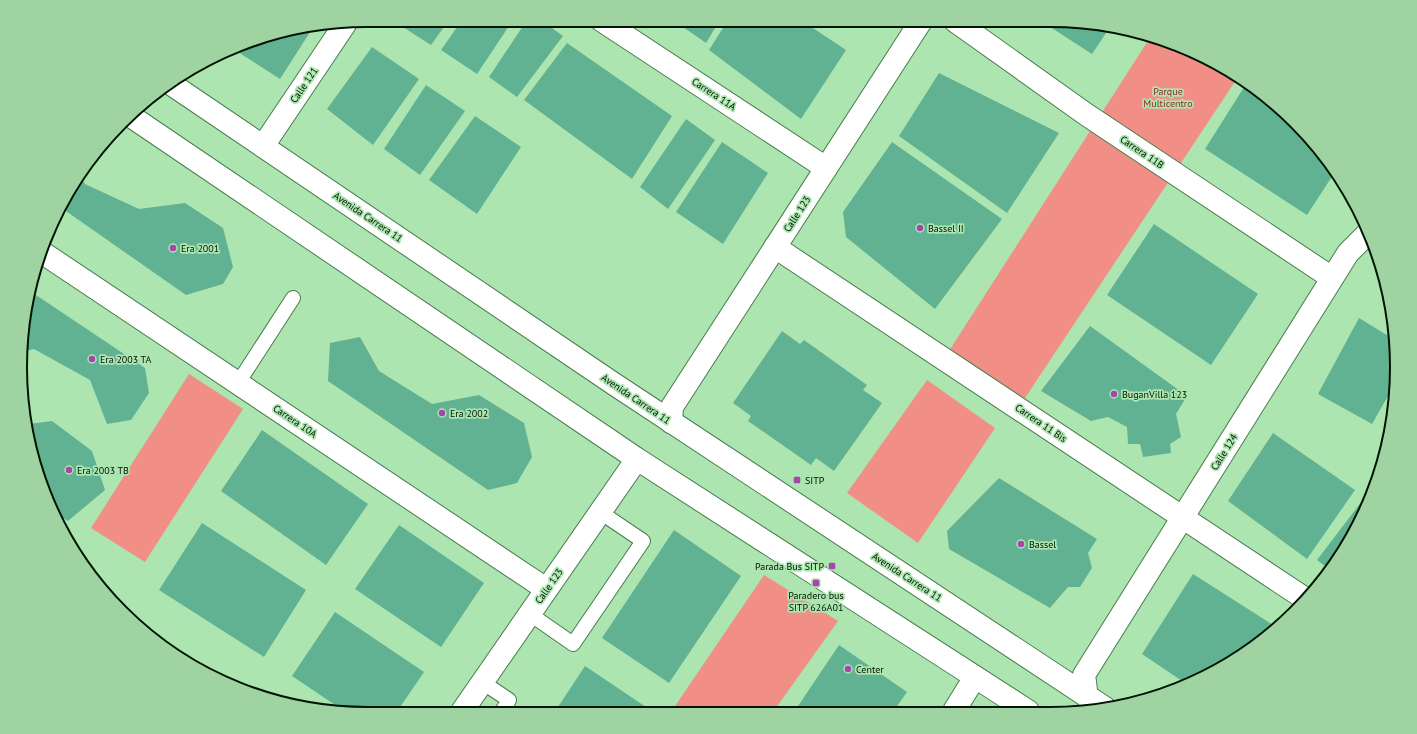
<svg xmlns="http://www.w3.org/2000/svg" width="1417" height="734" viewBox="0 0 1417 734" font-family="'PT Sans',sans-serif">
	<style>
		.green { fill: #f18e85 }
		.building { fill: #61b292 }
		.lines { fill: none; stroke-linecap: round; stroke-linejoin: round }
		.lane-casing { stroke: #477c4c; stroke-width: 16 }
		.street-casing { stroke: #477c4c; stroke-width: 24 }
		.secondary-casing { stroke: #477c4c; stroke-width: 24 }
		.lane { stroke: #fff; stroke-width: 14 }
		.street { stroke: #fff; stroke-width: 22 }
		.secondary { stroke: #fff; stroke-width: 22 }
		.poi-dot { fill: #a745ab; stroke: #ade5b0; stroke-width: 1.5 }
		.labels { text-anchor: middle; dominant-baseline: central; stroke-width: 3.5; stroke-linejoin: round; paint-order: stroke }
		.street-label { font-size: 10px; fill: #011403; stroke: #ade5b0 }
		.park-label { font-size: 10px; fill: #932523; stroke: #ade5b0 }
		.poi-label { font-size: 10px; fill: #011403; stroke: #ade5b0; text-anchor: start }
		.rim { fill: none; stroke: #011403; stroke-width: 2 }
	</style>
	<rect width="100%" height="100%" fill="#ade5b0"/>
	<g class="green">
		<path d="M1151 36 1204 56 1238 77 1023 401 949 351Z"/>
		<path d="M189 374 243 409 145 562 91 528Z"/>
		<path d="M927 380 995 428 918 543 847 493Z"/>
		<path d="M764 575 838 621 773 712H671Z"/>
	</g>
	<g class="building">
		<path d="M392 20H449L431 45Z"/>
		<path d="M462 20H513L477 74 441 50Z"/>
		<path d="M527 20H541L563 36 517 97 489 77Z"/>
		<path d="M673 20H720L706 43Z"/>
		<path d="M728 20H801L846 50 801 119 709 50Z"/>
		<path d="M1041 21H1072L1110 27 1092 54Z"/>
		<path d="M312 29 280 79 235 50 255 38Z"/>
		<path d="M567 43 672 116 632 179 524 100Z"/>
		<path d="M372 47 419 79 373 145 327 109Z"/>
		<path d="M939 73 1059 133 1007 213 899 136Z"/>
		<path d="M1246 84 1267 97 1311 138 1335 172 1307 215 1205 149Z"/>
		<path d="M426 85 465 111 420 175 384 149Z"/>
		<path d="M475 116 521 147 477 214 429 180Z"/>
		<path d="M686 119 715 140 668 209 640 187Z"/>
		<path d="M722 142 768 173 723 244 676 212Z"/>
		<path d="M892 142 1002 219 935 309 846 237 843 212Z"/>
		<path d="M79 173 85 184 139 209 185 203 223 228 233 267 223 284 186 295 63 209Z"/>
		<path d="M1154 224 1258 294 1211 365 1107 295Z"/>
		<path d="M30 291 145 368 149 393 131 420 107 424 90 380 34 349 25 351Z"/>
		<path d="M1359 318 1395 340 1396 382 1372 424 1318 394Z"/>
		<path d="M1090 326 1187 396 1176 414 1181 437 1170 444 1171 453 1143 457 1140 444H1128L1127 427 1108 417 1091 421 1041 391Z"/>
		<path d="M782 331 800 344 804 340 867 385 863 390 882 403 834 471 816 458 811 465 748 421 751 416 733 403Z"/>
		<path d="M360 337 379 371 432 404 479 395 524 423 532 457 517 483 488 490 328 381 330 343Z"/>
		<path d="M52 421 92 451 105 490 68 521 53 512 47 500 29 424Z"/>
		<path d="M262 430 368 504 326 565 221 491Z"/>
		<path d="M1273 433 1355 490 1307 559 1228 501Z"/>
		<path d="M999 478 1097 539 1088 553 1092 568 1080 587H1068L1050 608 949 549 947 531Z"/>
		<path d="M1365 497 1369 499 1361 521 1329 569 1317 560Z"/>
		<path d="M202 523 306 590 264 657 159 590Z"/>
		<path d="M399 525 484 583 441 647 355 589Z"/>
		<path d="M674 530 741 576 669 683 602 638Z"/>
		<path d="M1193 574 1273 625 1267 634 1243 655 1188 685 1142 654Z"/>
		<path d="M335 612 424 672 396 713H347L292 676Z"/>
		<path d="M839 645 907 692 893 712H794Z"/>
		<path d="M585 666 649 709 647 712 554 713Z"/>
	</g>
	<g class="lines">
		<g class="lane-casing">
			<g id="lane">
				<path d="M238 383 293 298"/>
				<path d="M530 614 573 644 643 541 600 512"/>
				<path d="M482 682 509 700 501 713"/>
			</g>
		</g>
		<g class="street-casing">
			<g id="street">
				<path d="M601 20 826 168"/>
				<path d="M955 21 1087 115 1332 278"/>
				<path d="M263 146 345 24"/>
				<path d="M775 247 1307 600"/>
				<path d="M43 253 546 589"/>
				<path d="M671 422 672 407 921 21"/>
				<path d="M1087 697 1084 675 1348 253 1368 233"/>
				<path d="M954 711 975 677"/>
				<path d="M461 713 637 459"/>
			</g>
		</g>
		<g class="secondary-casing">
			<g id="secondary">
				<path d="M171 84 614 384 1105 708"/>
				<path d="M132 117 637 459 1028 711"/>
			</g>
		</g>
		<use href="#lane" class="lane"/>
		<use href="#street" class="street"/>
		<use href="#secondary" class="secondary"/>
	</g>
	<g class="poi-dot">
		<circle cx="920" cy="228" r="4"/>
		<circle cx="173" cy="248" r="4"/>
		<circle cx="92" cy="359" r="4"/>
		<circle cx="1114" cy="394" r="4"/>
		<circle cx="442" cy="413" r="4"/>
		<circle cx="69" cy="470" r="4"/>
		<rect x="793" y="476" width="8" height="8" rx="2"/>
		<circle cx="1021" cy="544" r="4"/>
		<rect x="828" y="562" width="8" height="8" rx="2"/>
		<rect x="812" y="579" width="8" height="8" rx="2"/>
		<circle cx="848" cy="669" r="4"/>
	</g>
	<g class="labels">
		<g class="street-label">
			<text transform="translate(304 85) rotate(-56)">Calle 121</text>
			<text transform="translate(714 94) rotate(33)">Carrera 11A</text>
			<text transform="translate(1142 152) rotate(34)">Carrera 11B</text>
			<text transform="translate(797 214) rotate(-57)">Calle 123</text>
			<text transform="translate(368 217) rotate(34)">Avenida Carrera 11</text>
			<text transform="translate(636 399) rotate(34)">Avenida Carrera 11</text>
			<text transform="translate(295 421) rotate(34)">Carrera 10A</text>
			<text transform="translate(1041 423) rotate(34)">Carrera 11 Bis</text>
			<text transform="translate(1224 452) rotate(-58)">Calle 124</text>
			<text transform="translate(907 577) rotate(33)">Avenida Carrera 11</text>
			<text transform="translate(549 586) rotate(-55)">Calle 123</text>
		</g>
		<g class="park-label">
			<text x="1168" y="91">Parque<tspan x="1168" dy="12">Multicentro</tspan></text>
		</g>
		<g class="poi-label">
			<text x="928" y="228">Bassel II</text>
			<text x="181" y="248">Era 2001</text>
			<text x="100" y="359">Era 2003 TA</text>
			<text x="1122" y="394">BuganVilla 123</text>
			<text x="450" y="413">Era 2002</text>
			<text x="77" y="470">Era 2003 TB</text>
			<text x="805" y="480">SITP</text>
			<text x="1029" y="544">Bassel</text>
			<text x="824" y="566" text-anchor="end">Parada Bus SITP</text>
			<text x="816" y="595" text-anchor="middle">Paradero bus<tspan x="816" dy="12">SITP 626A01</tspan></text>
			<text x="856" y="669">Center</text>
		</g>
	</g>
	<path d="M0 0H1417V734H0ZM367 27H1050A340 340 0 0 1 1390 367V367A340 340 0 0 1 1050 707H367A340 340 0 0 1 27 367V367A340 340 0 0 1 367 27Z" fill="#9fd4a2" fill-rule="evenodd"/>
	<path class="rim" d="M367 27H1050A340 340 0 0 1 1390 367V367A340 340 0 0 1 1050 707H367A340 340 0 0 1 27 367V367A340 340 0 0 1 367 27Z"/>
</svg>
